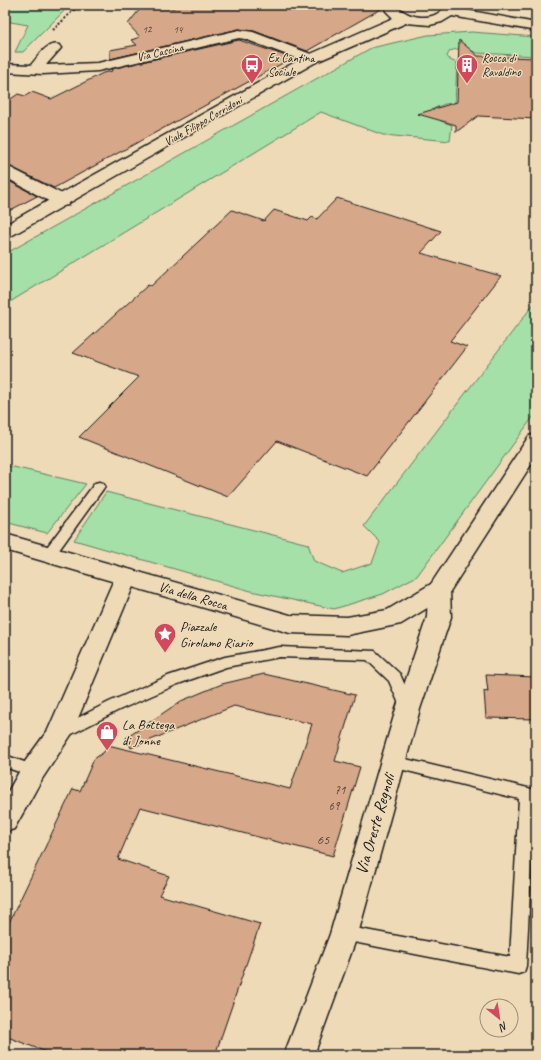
<svg xmlns="http://www.w3.org/2000/svg" width="541" height="1060" viewBox="0 0 541 1060" font-family="Caveat,sans-serif">
	<style>
		.green { fill: #a4e0a7; stroke: #607e62 }
		.building { fill: #d6a788; stroke: #1c1c1c }
		.lines { fill: none; stroke-linecap: round; stroke-linejoin: round }
		.lane-casing { stroke: #1c1c1c; stroke-width: 3 }
		.street-casing { stroke: #1c1c1c; stroke-width: 3 }
		.secondary-casing { stroke: #1c1c1c; stroke-width: 3 }
		.path { stroke: #1c1c1c; stroke-width: 2; stroke-dasharray: 2 2; stroke-linecap: butt }
		.lane { fill: #efdab8; fill-rule: evenodd }
		.street { fill: #efdab8; fill-rule: evenodd }
		.secondary { fill: #efdab8; fill-rule: evenodd }
		.labels { text-anchor: middle; dominant-baseline: central; stroke-width: 3; stroke-linejoin: round; paint-order: stroke }
		.far-number-label { font-size: 10px; fill: #4a3f37 }
		.far-street-label { font-size: 12px; fill: #1c1c1c; stroke: #efdab8 }
		.far-poi-label { font-size: 12px; fill: #1c1c1c; stroke: #efdab8; text-anchor: start }
		.number-label { font-size: 12px; fill: #4a3f37 }
		.street-label { font-size: 14px; fill: #1c1c1c; stroke: #efdab8 }
		.poi-label { font-size: 14px; fill: #1c1c1c; stroke: #efdab8; text-anchor: start }
		.near-number-label { font-size: 14px; fill: #4a3f37 }
		.near-street-label { font-size: 17px; fill: #1c1c1c; stroke: #efdab8 }
	</style>
	<rect width="100%" height="100%" fill="#efdab8"/>
	<filter id="ink" filterUnits="userSpaceOnUse"><feTurbulence type="fractalNoise" baseFrequency=".025" numOctaves="2"/><feDisplacementMap in="SourceGraphic" scale="8" xChannelSelector="R" yChannelSelector="G"/><feConvolveMatrix kernelMatrix="1 2 1 2 8 2 1 2 1" color-interpolation-filters="sRGB"/></filter>
	<g filter="url(#ink)">
		<g class="green">
			<path d="M5 5H70L23 52H15L28 25 5 21Z"/>
			<path d="M472 32 536 37V56L476 53C467 47 459 48 450 51L447 56 450 60 457 63 455 103 445 104 435 108 434 115 441 121 452 125 450 141 383 135 321 112 5 305V254L371 48 428 35Z"/>
			<path d="M536 301V413L417 576 383 594 334 609 251 591 74 540 106 492 308 544 314 561 342 573 372 563 380 542 364 526Z"/>
			<path d="M5 465 86 484 47 533 5 522Z"/>
		</g>
		<g class="building">
			<path d="M143 5 174 8V5H384V7L307 51 254 31 239 29 110 59V50L137 45 131 40 140 37 128 24Z"/>
			<path d="M239 40 292 58 54 188 5 164V103L18 94 25 96 32 92 51 99 103 73 112 71 111 69Z"/>
			<path d="M459 40 478 56 536 58V119L478 116 456 132V125L418 114 457 102Z"/>
			<path d="M5 179 37 196 5 213Z"/>
			<path d="M337 198 441 231 421 253 501 276 450 341 467 347 367 476 277 441 228 497 79 437 139 377 73 353 148 285 151 286 232 210 264 221 274 210 308 221 312 217 317 219Z"/>
			<path d="M264 674 355 695 335 761 360 767 333 856 140 807 118 859 169 876 159 895 260 924 215 1055H54L5 1036V931L73 789 80 791 94 759 104 752 108 745 290 789 312 724 234 706 131 748 126 738 181 701 222 684Z"/>
			<path d="M486 675 536 677V719L486 718 484 691 488 692Z"/>
		</g>
		<g class="lines">
			<g class="lane-casing">
				<g id="lane">
					<path d="M99 482 103 483 105 486 103 489 54 557H44L42 554 44 551 95 483Z"/>
					<path d="M280 647 375 651 400 674 415 709 413 713 408 715 403 713 389 681 367 660 280 657 226 667 178 684 119 710 64 738 59 740 54 738 52 734 54 730 109 702 168 676 225 657Z"/>
					<path d="M5 755 38 767 41 771 38 775 33 777 5 767Z"/>
					<path d="M393 756 532 789 535 794 526 966 524 972 518 974 338 939 336 934 338 929 344 926 510 957 519 799 388 766 385 762 388 758Z"/>
				</g>
			</g>
			<g class="street-casing">
				<g id="street">
					<path d="M239 30 253 32 316 56 318 59 316 62H306L245 39 239 38 98 71 43 74 5 72V64L31 65C39 56 46 42 59 45L61 48 46 65 98 63Z"/>
					<path d="M5 165 68 197 70 201 68 205 62 206 56 205 5 177Z"/>
					<path d="M126 569 134 571 137 577 71 735 42 779 14 829 5 832V797L24 763 48 730 115 577 118 571Z"/>
					<path d="M439 582 447 584 450 590 451 617 420 709 358 934 314 1055H284L330 934 396 709 427 617 428 590 431 584Z"/>
				</g>
			</g>
			<g class="secondary-casing">
				<g id="secondary">
					<path d="M385 5H399L400 9C411 18 431 21 442 10L441 5H455V8L536 23V31L452 16 442 22 430 25 406 23 316 62 11 236 5 237V225L306 56 393 18 386 11Z"/>
					<path d="M536 434V457L447 596 401 624 347 635 290 633 5 550V534L290 615 347 617 387 610 431 584 529 436Z"/>
				</g>
			</g>
			<path class="path" d="M53 30 79 5"/>
			<use href="#lane" class="lane"/>
			<use href="#street" class="street"/>
			<use href="#secondary" class="secondary"/>
		</g>
	</g>
	<defs>
		<g id="bus-pin" transform="scale(1.15)"><path d="M0 17L-7.5 6A9.5 9.5 0 1 1 7.5 6Z" fill="#d1495b" stroke="#efdab8"/><path d="M-5-6H5V4H4V6H2V4H-2V6H-4V4H-5ZM-3.5-4V0h7V-4ZM-3.5 1.2v1.5H-2V1.2ZM2 1.2v1.5H3.5V1.2Z" fill="#fff"/></g>
		<g id="building-pin" transform="scale(1.15)"><path d="M0 17L-7.5 6A9.5 9.5 0 1 1 7.5 6Z" fill="#d1495b" stroke="#efdab8"/><path d="M-4-6H4V6H1V3H-1V6H-4ZM-2.5-4.3h1.7v1.8h-1.7ZM.8-4.3h1.7v1.8H.8ZM-2.5-1h1.7V.8h-1.7ZM.8-1h1.7V.8H.8Z" fill="#fff"/></g>
		<g id="sight-pin" transform="scale(1.15)"><path d="M0 17L-7.5 6A9.5 9.5 0 1 1 7.5 6Z" fill="#d1495b" stroke="#efdab8"/><path d="M0-6L1.8-2.2L6-1.7L2.9 1.2L3.7 5.4L0 3.3L-3.7 5.4L-2.9 1.2L-6-1.7L-1.8-2.2Z" fill="#fff"/></g>
		<g id="shop-pin" transform="scale(1.15)"><path d="M0 17L-7.5 6A9.5 9.5 0 1 1 7.5 6Z" fill="#d1495b" stroke="#efdab8"/><path d="M-5-2.5h2.3a2.7 3.5 0 0 1 5.4 0H5L5.5 6h-11ZM-1.5-2.5h3a1.5 2.3 0 0 0-3 0Z" fill="#fff"/></g>
	</defs>
	<g fill-rule="evenodd">
		<use href="#bus-pin" x="252" y="65"/>
		<use href="#building-pin" x="467" y="65"/>
		<use href="#sight-pin" x="165" y="634"/>
		<use href="#shop-pin" x="107" y="732"/>
	</g>
	<g class="labels">
		<g class="far-number-label">
			<text x="147" y="29">12</text>
			<text x="178" y="29">14</text>
		</g>
		<g class="far-street-label">
			<text transform="translate(160 52) rotate(-13)">Via Cascina</text>
			<text transform="translate(203 121) rotate(-30)">Viale Filippo Corridoni</text>
		</g>
		<g class="far-poi-label">
			<text x="268" y="58">Ex Cantina<tspan x="268" dy="14">Sociale</tspan></text>
			<text x="482" y="58">Rocca di<tspan x="482" dy="14">Ravaldino</tspan></text>
		</g>
		<g class="number-label">
			<text x="340" y="790">71</text>
			<text x="334" y="806">69</text>
		</g>
		<g class="street-label">
			<text transform="translate(193 596) rotate(16)">Via della Rocca</text>
		</g>
		<g class="poi-label">
			<text x="180" y="626">Piazzale<tspan x="180" dy="16">Girolamo Riario</tspan></text>
			<text x="122" y="724">La Bottega<tspan x="122" dy="16">di Jonne</tspan></text>
		</g>
		<g class="near-number-label">
			<text x="323" y="839">65</text>
		</g>
		<g class="near-street-label">
			<text transform="translate(375 824) rotate(-74)">Via Oreste Regnoli</text>
		</g>
	</g>
	<rect width="541" height="1060" fill="none" stroke="#efdab8" stroke-width="20"/>
	<rect x="10" y="10" width="521" height="1040" fill="none" stroke="#1c1c1c" stroke-width="1.5" filter="url(#ink)"/>
	<g transform="translate(499 1018) rotate(150)"><circle r="19" fill="#efdab8" stroke="#9b8e7a"/>
	<path d="M0-3L7 15L0 10L-7 15Z" fill="#d1495b"/>
	<text y="-6" font-size="11" font-weight="bold" text-anchor="middle" fill="#1c1c1c">N</text>
	</g>
</svg>
